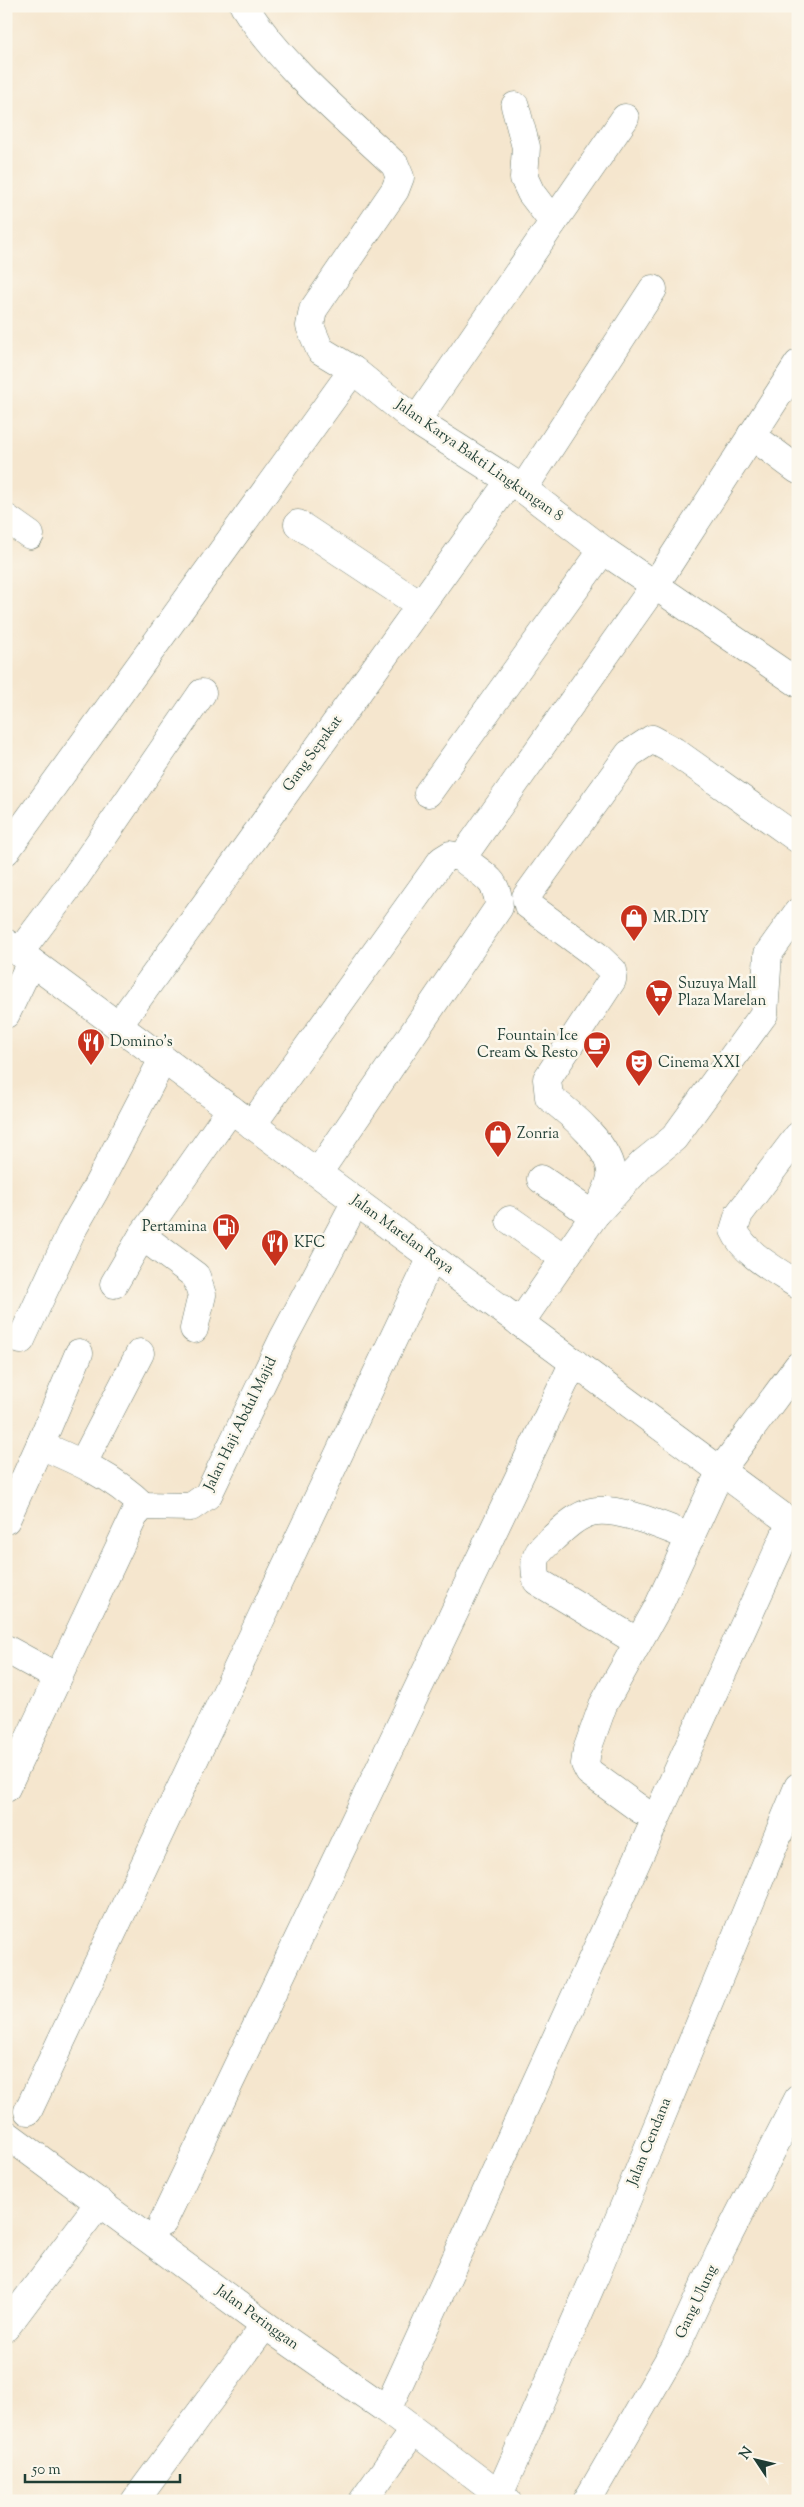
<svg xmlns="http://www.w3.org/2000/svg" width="804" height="2507" viewBox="0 0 804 2507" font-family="'Sorts Mill Goudy',serif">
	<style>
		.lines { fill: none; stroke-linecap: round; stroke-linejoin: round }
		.minor-casing { stroke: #6a786a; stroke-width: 29 }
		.major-casing { stroke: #6a786a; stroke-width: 29 }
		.minor { stroke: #fff; stroke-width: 28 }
		.major { stroke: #fff; stroke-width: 28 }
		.labels { text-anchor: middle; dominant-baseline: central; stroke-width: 5; stroke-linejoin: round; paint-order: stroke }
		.street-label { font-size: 15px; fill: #1f3d34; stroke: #fbf7ec }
		.poi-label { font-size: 15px; fill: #1f3d34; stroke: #fbf7ec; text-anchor: start }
	</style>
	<rect width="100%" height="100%" fill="#fbf7ec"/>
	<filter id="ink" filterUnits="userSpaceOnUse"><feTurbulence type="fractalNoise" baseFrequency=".02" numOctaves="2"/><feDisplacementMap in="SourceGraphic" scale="10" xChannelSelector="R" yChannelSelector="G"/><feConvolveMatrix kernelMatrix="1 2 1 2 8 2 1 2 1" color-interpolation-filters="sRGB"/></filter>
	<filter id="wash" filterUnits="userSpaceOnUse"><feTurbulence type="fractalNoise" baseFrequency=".0096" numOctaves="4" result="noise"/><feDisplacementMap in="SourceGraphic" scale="20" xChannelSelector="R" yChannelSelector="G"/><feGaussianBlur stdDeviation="1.12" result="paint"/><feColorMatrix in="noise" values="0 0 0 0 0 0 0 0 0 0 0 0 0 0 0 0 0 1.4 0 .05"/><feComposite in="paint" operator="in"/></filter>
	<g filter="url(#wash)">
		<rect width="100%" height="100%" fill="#f5e6ce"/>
	</g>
	<g filter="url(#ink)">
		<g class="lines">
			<g class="minor-casing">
				<g id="minor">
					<path d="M244 6C283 68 342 115 395 165L400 177 395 190 313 310 310 326 320 350 353 370 416 421 523 489 603 550 798 683"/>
					<path d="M515 106 526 147 524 178 531 193 553 222"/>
					<path d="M416 421 625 118"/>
					<path d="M751 435 798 470"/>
					<path d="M523 489 653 289"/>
					<path d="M6 518 30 535"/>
					<path d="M298 524 420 605"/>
					<path d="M428 793 603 550"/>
					<path d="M6 851 353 370"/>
					<path d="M19 953 73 881 202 693"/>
					<path d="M6 1014 31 962"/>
					<path d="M118 1026 509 482"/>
					<path d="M252 1125 442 860 450 855 462 858"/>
					<path d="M798 1136 739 1214 734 1230C745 1255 776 1270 798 1285"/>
					<path d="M318 1173 499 907C498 878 482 875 462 858L655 585 798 364"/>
					<path d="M541 1179 594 1216"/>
					<path d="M594 1216C599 1204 609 1190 611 1177 614 1149 569 1112 549 1097L547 1079 612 980 613 971 596 955 528 905 526 897 629 754 652 739 674 751 798 839"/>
					<path d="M510 1220 564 1258"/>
					<path d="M142 1236 196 1276 202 1295 194 1329"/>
					<path d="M114 1284 142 1236 231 1109"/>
					<path d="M520 1323 594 1216 643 1163 674 1138 764 1014 768 954 798 912"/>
					<path d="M21 1340 71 1232 94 1192 163 1059"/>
					<path d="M40 1445 79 1353"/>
					<path d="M83 1463 140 1353"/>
					<path d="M6 1520 40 1445C78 1461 114 1477 143 1506"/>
					<path d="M638 1642 537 1581C532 1558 536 1553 553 1538 564 1528 576 1516 591 1512 616 1505 666 1528 691 1537"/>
					<path d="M6 1649 57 1677"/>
					<path d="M6 1788 134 1516 143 1506 191 1507 208 1495 283 1339 356 1201"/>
					<path d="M641 1810 589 1772 585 1764 587 1750 603 1705 658 1607 721 1470 798 1366"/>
					<path d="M28 2111 432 1257"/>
					<path d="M6 2134 265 2325 387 2410 507 2501"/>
					<path d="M163 2222 574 1362"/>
					<path d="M6 2327 100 2202"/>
					<path d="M387 2410 791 1522"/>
					<path d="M499 2495 596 2274 798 1787"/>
					<path d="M135 2501 265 2325"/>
					<path d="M363 2501 413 2431"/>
					<path d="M587 2501 675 2349 720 2252 798 2099"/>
				</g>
			</g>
			<g class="major-casing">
				<path id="major" d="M6 943 798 1528"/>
			</g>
			<use href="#minor" class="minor"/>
			<use href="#major" class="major"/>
		</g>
	</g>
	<defs>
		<g id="shop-pin" transform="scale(1.4375)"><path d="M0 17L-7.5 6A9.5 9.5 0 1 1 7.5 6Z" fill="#c8321e" stroke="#fbf7ec"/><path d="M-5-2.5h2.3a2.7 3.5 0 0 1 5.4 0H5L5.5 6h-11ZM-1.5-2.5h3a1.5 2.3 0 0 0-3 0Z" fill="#fff"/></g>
		<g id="supermarket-pin" transform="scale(1.4375)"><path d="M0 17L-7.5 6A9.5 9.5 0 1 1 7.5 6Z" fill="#c8321e" stroke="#fbf7ec"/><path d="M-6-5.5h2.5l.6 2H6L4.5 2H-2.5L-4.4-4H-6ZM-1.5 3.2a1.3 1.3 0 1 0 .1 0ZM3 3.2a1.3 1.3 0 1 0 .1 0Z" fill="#fff"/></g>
		<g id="restaurant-pin" transform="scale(1.4375)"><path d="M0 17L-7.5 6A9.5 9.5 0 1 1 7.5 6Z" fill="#c8321e" stroke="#fbf7ec"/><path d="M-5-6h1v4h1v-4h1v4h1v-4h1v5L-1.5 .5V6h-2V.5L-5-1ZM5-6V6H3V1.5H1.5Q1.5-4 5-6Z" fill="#fff"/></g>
		<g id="cafe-pin" transform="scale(1.4375)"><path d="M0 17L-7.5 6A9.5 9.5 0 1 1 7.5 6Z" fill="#c8321e" stroke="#fbf7ec"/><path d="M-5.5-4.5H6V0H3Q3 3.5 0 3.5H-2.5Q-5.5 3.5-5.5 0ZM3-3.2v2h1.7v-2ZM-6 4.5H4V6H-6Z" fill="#fff"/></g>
		<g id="theatre-pin" transform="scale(1.4375)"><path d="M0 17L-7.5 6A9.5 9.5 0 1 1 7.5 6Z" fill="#c8321e" stroke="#fbf7ec"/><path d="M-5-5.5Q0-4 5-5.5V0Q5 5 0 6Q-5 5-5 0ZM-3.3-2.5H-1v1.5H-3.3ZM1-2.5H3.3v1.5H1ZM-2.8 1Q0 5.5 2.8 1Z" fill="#fff"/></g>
		<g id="fuel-pin" transform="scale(1.4375)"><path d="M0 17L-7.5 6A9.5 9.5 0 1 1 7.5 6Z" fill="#c8321e" stroke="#fbf7ec"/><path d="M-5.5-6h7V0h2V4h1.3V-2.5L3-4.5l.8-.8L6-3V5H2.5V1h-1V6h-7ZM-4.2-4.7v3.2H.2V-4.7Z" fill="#fff"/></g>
	</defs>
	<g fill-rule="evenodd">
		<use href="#shop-pin" x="634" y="918"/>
		<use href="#supermarket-pin" x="659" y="993"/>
		<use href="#restaurant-pin" x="91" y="1042"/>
		<use href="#cafe-pin" x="597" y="1045"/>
		<use href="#theatre-pin" x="639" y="1063"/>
		<use href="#shop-pin" x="498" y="1134"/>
		<use href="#fuel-pin" x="226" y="1227"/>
		<use href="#restaurant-pin" x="275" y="1243"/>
	</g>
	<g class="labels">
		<g class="street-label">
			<text transform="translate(479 461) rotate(35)">Jalan Karya Bakti Lingkungan 8</text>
			<text transform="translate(313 754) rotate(-54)">Gang Sepakat</text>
			<text transform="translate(402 1235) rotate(36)">Jalan Marelan Raya</text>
			<text transform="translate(241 1424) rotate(-64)">Jalan Haji Abdul Majid</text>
			<text transform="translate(650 2142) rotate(-68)">Jalan Cendana</text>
			<text transform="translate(697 2302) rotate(-65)">Gang Ulung</text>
			<text transform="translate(257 2318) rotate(36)">Jalan Peringgan</text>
		</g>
		<g class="poi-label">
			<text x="653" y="918">MR.DIY</text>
			<text x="678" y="984">Suzuya Mall<tspan x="678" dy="17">Plaza Marelan</tspan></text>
			<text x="578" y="1036" text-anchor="end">Fountain Ice<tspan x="578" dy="17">Cream &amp; Resto</tspan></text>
			<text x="110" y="1042">Domino's</text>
			<text x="658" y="1063">Cinema XXI</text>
			<text x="517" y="1134">Zonria</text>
			<text x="207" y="1227" text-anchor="end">Pertamina</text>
			<text x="294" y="1243">KFC</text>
		</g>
	</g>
	<rect width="804" height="2507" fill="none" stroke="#fbf7ec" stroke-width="25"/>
	<g transform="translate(756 2460) rotate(305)" stroke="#fbf7ec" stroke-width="4" paint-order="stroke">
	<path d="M0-4L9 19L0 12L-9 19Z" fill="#1f3d34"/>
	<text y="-8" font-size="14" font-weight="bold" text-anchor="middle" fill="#1f3d34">N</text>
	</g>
	<path d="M25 2474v8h155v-8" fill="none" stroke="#1f3d34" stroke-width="2.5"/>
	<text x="32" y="2474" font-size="15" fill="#1f3d34" stroke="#fbf7ec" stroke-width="4" paint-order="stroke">50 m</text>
</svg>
